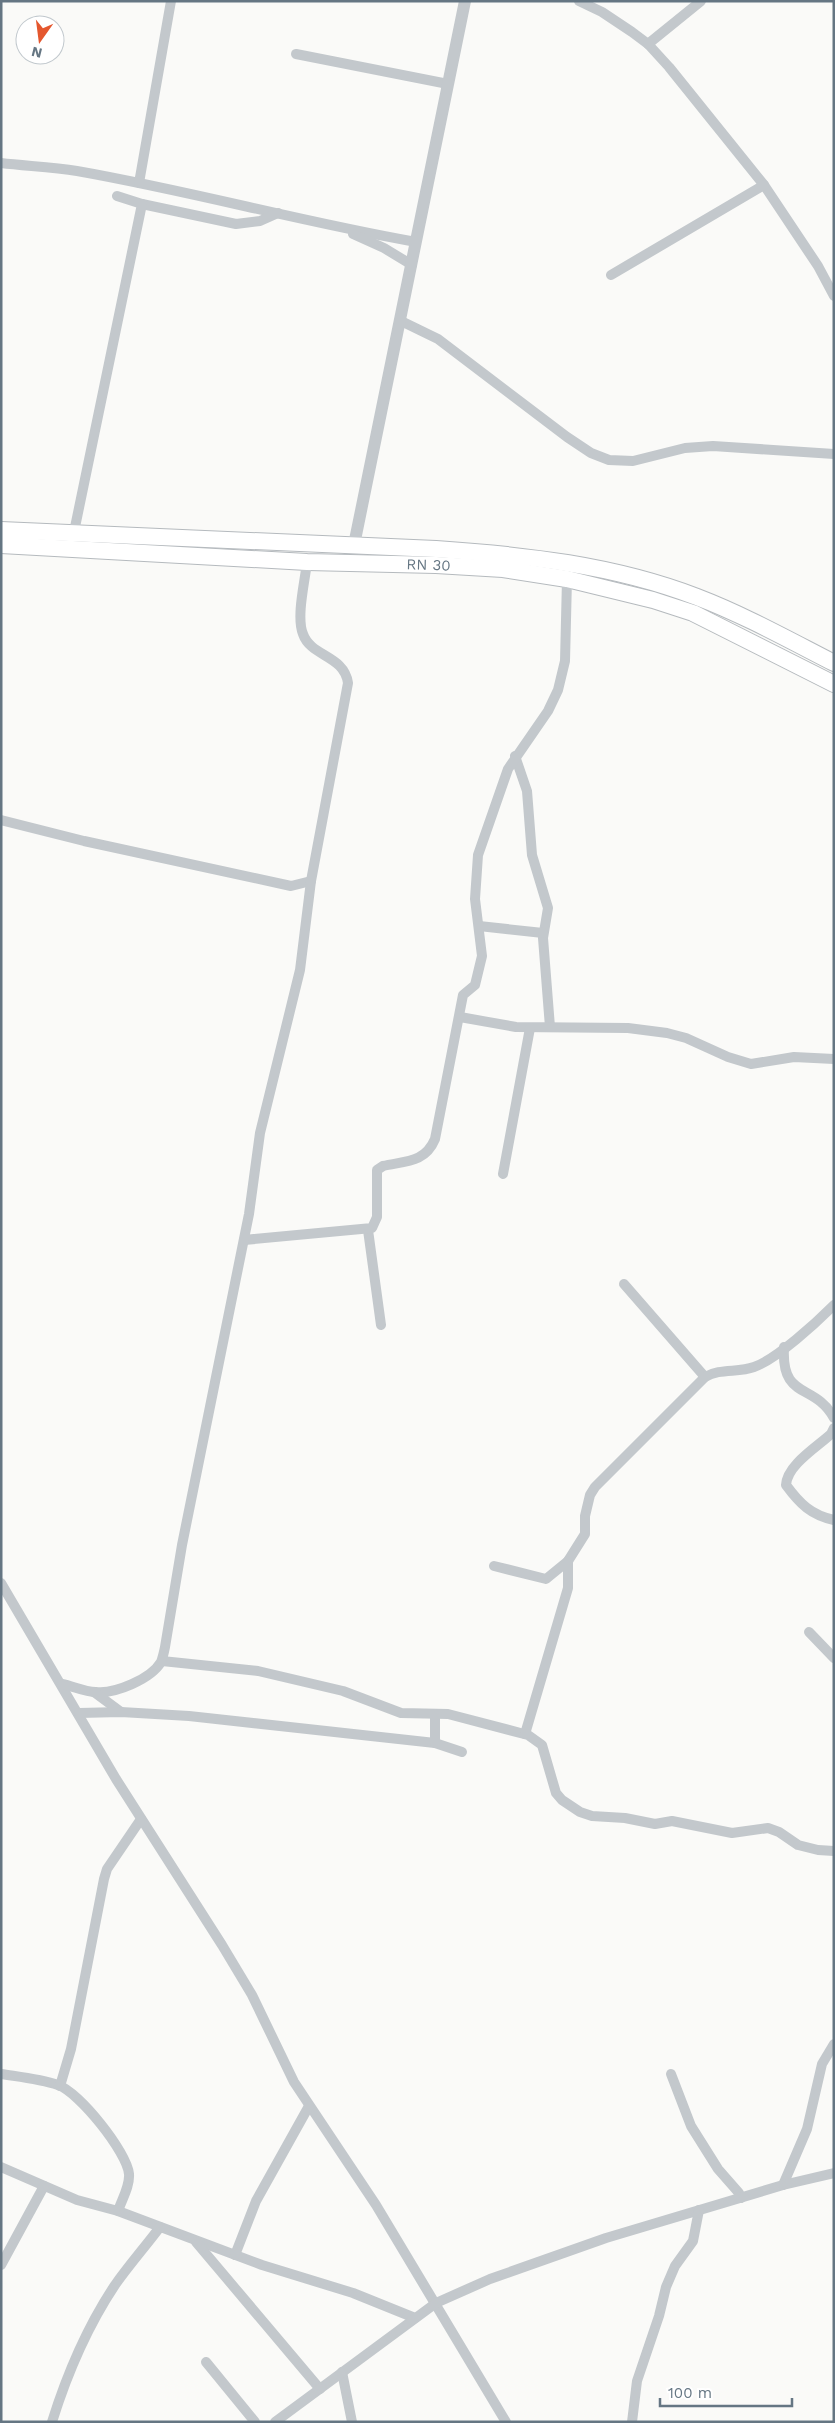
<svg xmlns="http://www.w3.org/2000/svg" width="835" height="2423" viewBox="0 0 835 2423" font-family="'Work Sans',sans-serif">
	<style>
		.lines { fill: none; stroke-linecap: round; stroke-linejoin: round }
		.primary-casing { stroke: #b5babe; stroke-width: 18 }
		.minor { stroke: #c3c8cc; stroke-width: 10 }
		.tertiary { stroke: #c3c8cc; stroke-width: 12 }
		.primary { stroke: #fff; stroke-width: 16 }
		.labels { text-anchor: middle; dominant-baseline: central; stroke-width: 5; stroke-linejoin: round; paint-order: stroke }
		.street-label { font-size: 15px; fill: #657683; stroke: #fff }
	</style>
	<rect width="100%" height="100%" fill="#fafaf8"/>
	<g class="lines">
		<g class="primary-casing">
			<g id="primary">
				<path d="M1 530 436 549C524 555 614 565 697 597 744 615 789 640 834 663"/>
				<path id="s1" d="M1 545 307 562 436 565 503 569 567 579 653 600 693 613 834 684"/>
			</g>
		</g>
		<g class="minor">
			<path d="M579 1 602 12 632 32 648 44 669 67 764 185 818 266 834 296"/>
			<path d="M648 44 701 1"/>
			<path d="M296 54 448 84"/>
			<path d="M1 163C26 166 52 167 77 171 191 191 302 222 416 242"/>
			<path d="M139 183 171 1"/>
			<path d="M142 204 236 224 260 221 278 213"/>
			<path d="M353 234 384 248 412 265"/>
			<path d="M611 275 764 185"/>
			<path d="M401 321 438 339 567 437 591 453 609 460 633 461 685 448 713 446 834 454"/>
			<path d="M74 532 142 204 117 196"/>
			<path d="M515 756 527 791 532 855 548 908 543 938 550 1027"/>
			<path d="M1 820 84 841 291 886 311 881"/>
			<path d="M479 926 543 933"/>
			<path d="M460 1017 516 1027 628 1028 667 1033 686 1038 728 1057 751 1064 794 1057 834 1059"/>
			<path d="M503 1174 530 1028"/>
			<path d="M368 1230 381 1325"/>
			<path d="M244 1240 372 1228 377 1217V1170L383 1166C405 1161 425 1163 435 1139L463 995 475 985 482 956 475 899 478 855 508 769 548 711 558 690 565 661 567 579"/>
			<path d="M624 1284 705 1377"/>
			<path d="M784 1347C781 1401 814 1382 834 1418"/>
			<path d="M834 1428 831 1434C817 1447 787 1465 786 1485 800 1504 811 1515 834 1520"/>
			<path d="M494 1566 546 1579 568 1561"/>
			<path d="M1 1583 116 1779 222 1945 252 1995 294 2082 376 2205 506 2422"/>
			<path d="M809 1632 834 1658"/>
			<path d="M162 1661 258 1671 343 1691 401 1713 448 1714 528 1735 542 1745 556 1793 562 1800 580 1812 592 1816 625 1818 655 1824 672 1821 732 1833 768 1828 779 1832 798 1845 818 1850 834 1851"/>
			<path d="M62 1684C73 1686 84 1692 96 1692 115 1694 151 1679 161 1662 163 1657 164 1652 165 1647L182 1545 249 1214 260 1133 300 970 311 881 348 683C344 655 311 657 303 634 296 617 305 581 307 562"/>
			<path d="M94 1692 121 1712"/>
			<path d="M79 1713 121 1712 189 1716 435 1743"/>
			<path d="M435 1714V1743L462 1752"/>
			<path d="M525 1734 568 1588V1561L585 1534V1516L590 1495 595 1487 705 1377C720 1368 738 1373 754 1367 777 1359 817 1322 834 1305"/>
			<path d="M1 2074C20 2077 40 2079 58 2085 79 2092 127 2152 129 2174 130 2186 122 2199 118 2211"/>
			<path d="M671 2074 691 2126 718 2169 739 2193 741 2198"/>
			<path d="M60 2086 71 2049 104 1879 107 1869 141 1819"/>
			<path d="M1 2167 77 2200 118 2211 262 2265 353 2293 415 2318"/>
			<path d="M783 2185 807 2129 822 2064 834 2044"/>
			<path d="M196 2242 320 2389"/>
			<path d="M235 2255 256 2201 309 2106"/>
			<path d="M1 2265 44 2186"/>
			<path d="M206 2362 255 2422"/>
			<path d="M342 2372 352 2422"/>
			<path d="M52 2422C67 2374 87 2327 115 2285 129 2265 145 2247 160 2227"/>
			<path d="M275 2422 436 2303 490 2279 606 2238 783 2185 834 2173"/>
			<path d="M632 2422 637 2381 659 2316 666 2287 675 2266 693 2241 699 2210"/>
		</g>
		<path class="tertiary" d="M354 545 465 1"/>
		<use href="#primary" class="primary"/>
	</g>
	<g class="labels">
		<g class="street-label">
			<text stroke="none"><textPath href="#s1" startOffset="428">RN 30</textPath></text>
		</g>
	</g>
	<rect width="835" height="2423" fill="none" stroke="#657683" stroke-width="5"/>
	<g transform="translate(40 40) rotate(194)"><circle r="24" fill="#ffffff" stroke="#c1c8cd"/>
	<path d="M0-4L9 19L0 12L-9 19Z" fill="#e4572e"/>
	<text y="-8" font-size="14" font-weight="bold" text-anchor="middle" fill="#657683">N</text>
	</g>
	<path d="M660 2398v8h132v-8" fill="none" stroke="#657683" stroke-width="2.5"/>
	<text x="668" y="2398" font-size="15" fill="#657683" stroke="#ffffff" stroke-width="4" paint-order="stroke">100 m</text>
</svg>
